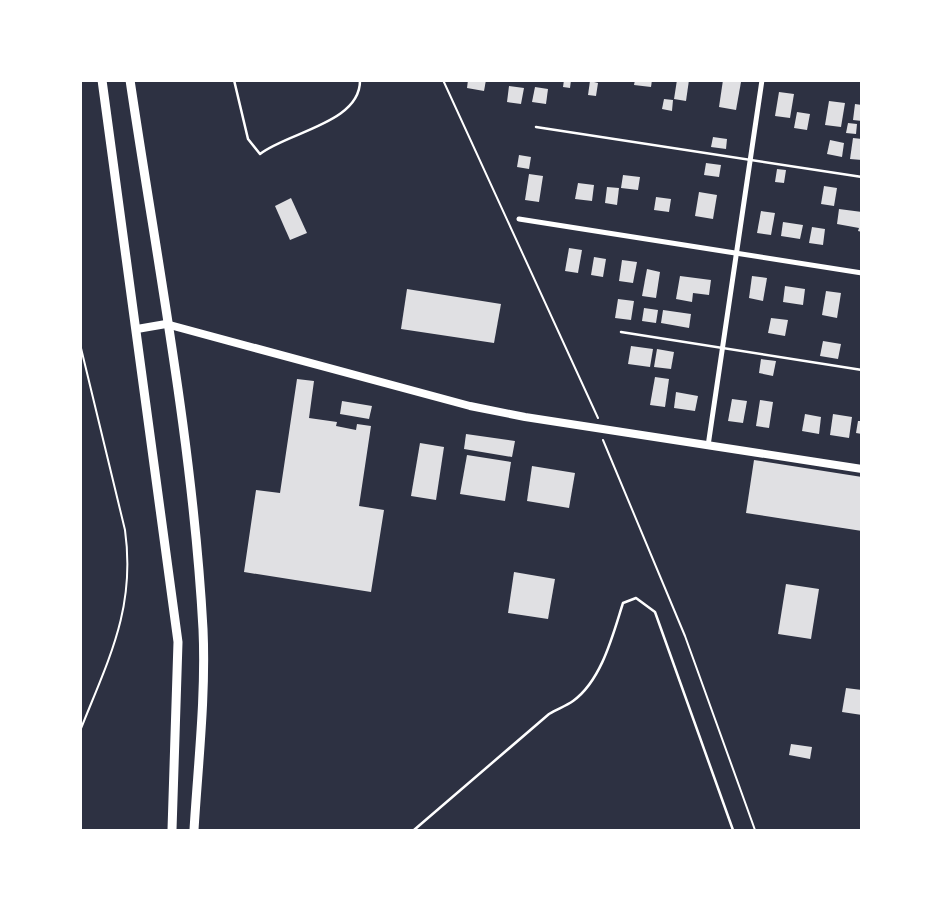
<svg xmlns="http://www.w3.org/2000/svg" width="942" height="911" viewBox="0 0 942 911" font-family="Arial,sans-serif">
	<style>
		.building { fill: #e0e0e3 }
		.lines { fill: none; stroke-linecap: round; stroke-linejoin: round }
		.path { stroke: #fff; stroke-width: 2 }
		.service { stroke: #fff; stroke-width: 2.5 }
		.minor { stroke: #fff; stroke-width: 5 }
		.secondary { stroke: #fff; stroke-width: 8 }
		.trunk { stroke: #fff; stroke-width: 9 }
	</style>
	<rect width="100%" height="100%" fill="#2d3142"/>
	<g class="building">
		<path d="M468 80H486L484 91 467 88Z"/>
		<path d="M564 80H571L570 88 563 87Z"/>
		<path d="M635 80H652L651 87 634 85Z"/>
		<path d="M677 80H689L686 101 674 99Z"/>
		<path d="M723 80 741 82 736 110 719 107Z"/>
		<path d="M590 81 598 83 596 96 588 95Z"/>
		<path d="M509 86 524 88 521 104 507 102Z"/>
		<path d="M535 87 548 89 546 104 532 102Z"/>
		<path d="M779 92 794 94 790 118 775 116Z"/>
		<path d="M664 99 673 100 672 111 662 109Z"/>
		<path d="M829 101 845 103 841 127 825 125Z"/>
		<path d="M855 104 862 105V121L853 120Z"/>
		<path d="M797 112 810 114 807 130 794 128Z"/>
		<path d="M848 123 857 124 856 134 846 133Z"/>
		<path d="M713 137 727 139 726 149 711 147Z"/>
		<path d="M853 138 862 139V160L850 159Z"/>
		<path d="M830 140 844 143 842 157 827 154Z"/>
		<path d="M519 155 531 157 529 169 517 167Z"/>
		<path d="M706 163 721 165 719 177 704 175Z"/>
		<path d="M777 169 786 170 784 183 775 182Z"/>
		<path d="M529 174 543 176 539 202 525 200Z"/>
		<path d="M623 175 640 177 638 190 621 188Z"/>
		<path d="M578 183 594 185 592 201 575 199Z"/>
		<path d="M824 186 837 188 834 206 821 204Z"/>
		<path d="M607 187 619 188 617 205 605 203Z"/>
		<path d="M699 192 717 195 713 219 695 216Z"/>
		<path d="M656 197 671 199 669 212 654 210Z"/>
		<path d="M291 198 307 233 290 240 275 206Z"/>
		<path d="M839 209 862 212V232L858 231 859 228 837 224Z"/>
		<path d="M761 211 775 213 771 235 757 233Z"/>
		<path d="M783 222 803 225 800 239 781 236Z"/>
		<path d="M812 227 825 229 823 245 809 243Z"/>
		<path d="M569 248 582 250 578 273 565 271Z"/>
		<path d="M594 257 606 259 603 277 591 275Z"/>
		<path d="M622 260 637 262 633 283 619 281Z"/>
		<path d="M647 269 660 272 656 298 642 296Z"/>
		<path d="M680 276 711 280 709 295 693 293 692 302 676 299Z"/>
		<path d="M752 276 767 278 763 301 749 298Z"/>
		<path d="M785 286 805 289 803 305 783 302Z"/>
		<path d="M407 289 501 304 494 343 401 329Z"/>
		<path d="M826 291 841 293 837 318 822 315Z"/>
		<path d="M618 299 634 301 631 320 615 318Z"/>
		<path d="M644 308 658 310 656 323 642 321Z"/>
		<path d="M663 310 691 314 689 328 661 323Z"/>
		<path d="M771 318 788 320 785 336 768 333Z"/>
		<path d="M823 341 841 344 838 359 820 356Z"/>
		<path d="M631 346 653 349 650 367 628 364Z"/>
		<path d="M657 349 674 352 671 369 654 367Z"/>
		<path d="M761 359 776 361 773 376 759 373Z"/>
		<path d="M655 377 669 379 665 407 650 405Z"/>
		<path d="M297 379 314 381 309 418 337 422 336 426 356 430 357 424 371 426 359 506 384 510 371 592 244 572 256 490 280 493Z"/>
		<path d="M676 392 698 396 695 411 674 408Z"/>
		<path d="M732 399 747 401 743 423 728 421Z"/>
		<path d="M760 400 773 402 769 428 756 426Z"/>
		<path d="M342 401 372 406 369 419 340 414Z"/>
		<path d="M805 414 821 417 819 434 802 431Z"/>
		<path d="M833 414 852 417 849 438 830 435Z"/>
		<path d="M858 421H862V434L856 433Z"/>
		<path d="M466 434 515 441 512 457 464 449Z"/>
		<path d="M420 443 444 447 436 500 411 496Z"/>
		<path d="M467 455 511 462 505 501 460 494Z"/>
		<path d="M754 460 862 477V531L746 513Z"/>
		<path d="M532 466 575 473 569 508 527 501Z"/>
		<path d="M514 572 555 579 548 619 508 613Z"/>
		<path d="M786 584 819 589 811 639 778 634Z"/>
		<path d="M846 688 862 690V715L842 712Z"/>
		<path d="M791 744 812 747 810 759 789 755Z"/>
	</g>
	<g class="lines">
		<g class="path">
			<path d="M443 80 598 418"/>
			<path d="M80 344 125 530C136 609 108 660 80 731"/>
			<path d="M603 440 685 636 755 830"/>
		</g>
		<g class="service">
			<path d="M234 80 248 139 260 154C288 132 361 123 360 80"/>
			<path d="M536 127 862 177"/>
			<path d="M621 332 862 370"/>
			<path d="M414 830 549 714C557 709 566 706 573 701 602 680 613 634 623 603L636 598 655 612 733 830"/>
		</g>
		<g class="minor">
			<path d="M519 219 862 273"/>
			<path d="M708 446 762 80"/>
		</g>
		<path class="secondary" d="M137 329 166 324 470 406 525 417 862 469"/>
		<g class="trunk">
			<path d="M102 80 178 642 172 830"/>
			<path d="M130 80C157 262 193 445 203 629 206 696 198 764 194 830"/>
		</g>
	</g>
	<rect width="942" height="911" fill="none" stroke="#ffffff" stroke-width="164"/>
</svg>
